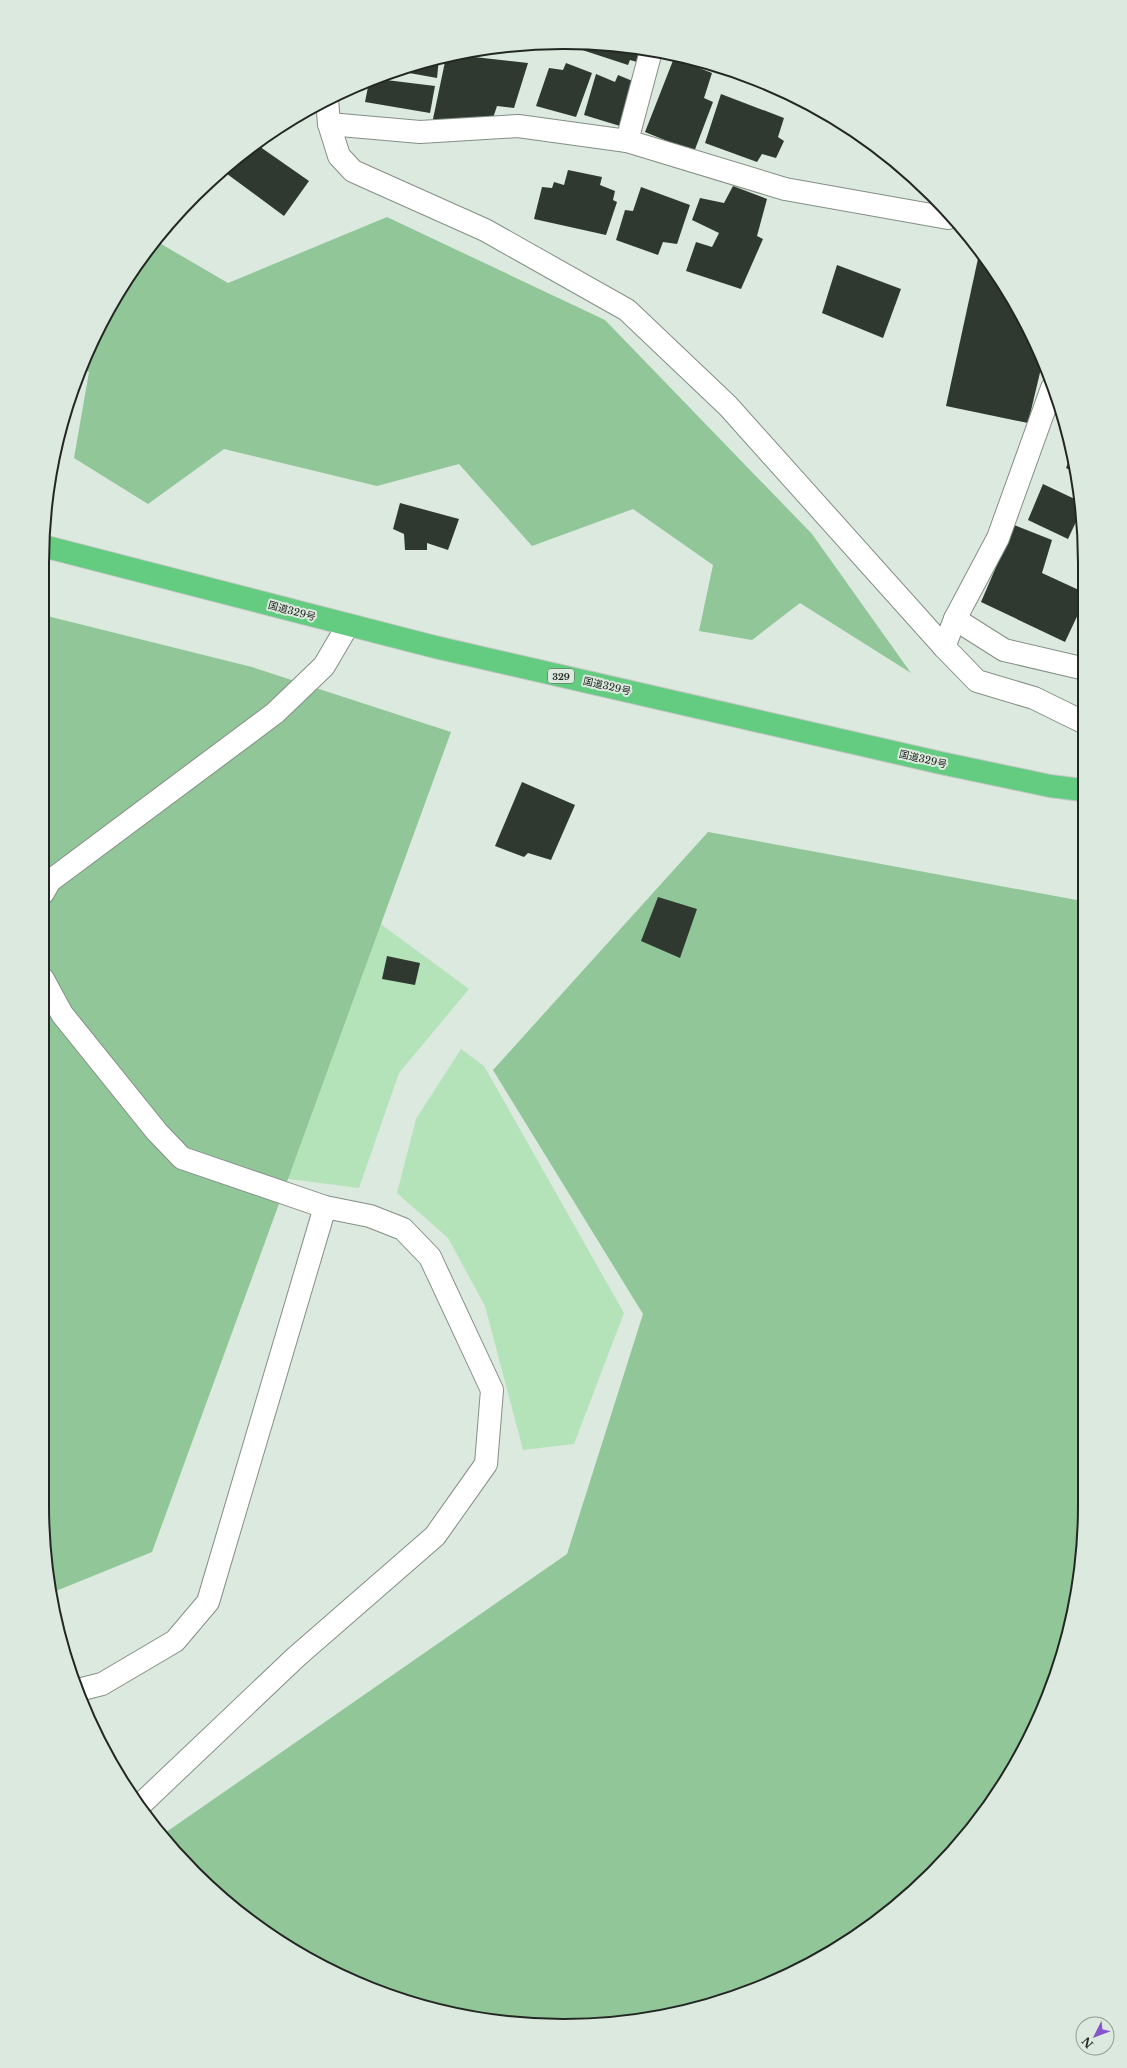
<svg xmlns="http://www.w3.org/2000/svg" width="1127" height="2068" viewBox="0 0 1127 2068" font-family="'Libre Baskerville','Noto Sans JP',serif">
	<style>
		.green { fill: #b4e3ba }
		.forest { fill: #91c699 }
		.building { fill: #2f3930 }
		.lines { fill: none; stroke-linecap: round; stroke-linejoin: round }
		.minor-casing { stroke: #848f85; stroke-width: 24 }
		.trunk-casing { stroke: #c6c7c6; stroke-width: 24 }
		.minor { stroke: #fff; stroke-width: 22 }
		.trunk { stroke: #64cc80; stroke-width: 22 }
		.labels { text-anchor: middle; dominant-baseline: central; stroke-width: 4; stroke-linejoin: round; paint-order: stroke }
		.shield { fill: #dce9de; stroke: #5a615b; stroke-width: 1 }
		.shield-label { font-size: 9px; font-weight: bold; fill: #232723 }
		.street-label { font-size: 10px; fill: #232723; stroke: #dce9de }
		.rim { fill: none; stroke: #232723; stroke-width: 2 }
	</style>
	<rect width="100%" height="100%" fill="#dce9de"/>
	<g class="green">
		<path d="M295 861 469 989 399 1073 359 1188 53 1149Z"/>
		<path d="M461 1049 484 1066 624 1313 574 1444 523 1450 485 1306 448 1238 397 1193 416 1119Z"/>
	</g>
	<g class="forest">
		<path d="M387 217 605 320 812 534 911 673 800 603 752 640 699 631 713 565 633 509 532 546 459 464 377 486 224 449 148 504 74 458 89 372 84 370 112 303 156 241 228 283Z"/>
		<path d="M43 615 252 667 451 732 152 1552 51 1593 42 1504Z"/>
		<path d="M708 832 1082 901 1084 1538 1067 1640 1015 1765 977 1822 908 1896 853 1938 763 1986 698 2008 598 2025H529L429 2008 364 1986 274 1938 219 1896 162 1835 567 1554 643 1314 493 1070Z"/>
	</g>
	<g class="building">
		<path d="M567 45 631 46 641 49 637 62 630 60 628 65Z"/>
		<path d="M456 55 528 63 514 108 497 106 492 121 433 119 446 57Z"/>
		<path d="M439 58 437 78 398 71 428 60Z"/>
		<path d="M674 58 712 73 704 98 713 102 694 152 645 132Z"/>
		<path d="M566 63 592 73 576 117 536 106 549 68 563 70Z"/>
		<path d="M736 72 748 77 747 78 735 74Z"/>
		<path d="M596 74 615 82 618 75 635 82 620 126 584 115Z"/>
		<path d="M378 79 435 86 430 113 365 102 369 82Z"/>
		<path d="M721 94 784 118 778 137 784 141 776 158 762 154 757 162 705 143Z"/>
		<path d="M256 144 309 181 284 216 223 171 246 150Z"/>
		<path d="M568 170 602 177 600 185 615 191 613 200 617 202 606 235 534 219 542 187 552 188 554 182 564 185Z"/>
		<path d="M733 186 767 199 757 236 763 239 741 289 686 271 696 242 712 247 719 233 692 220 700 198 724 203Z"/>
		<path d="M641 187 690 205 677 244 663 242 658 255 616 240 625 210 633 211Z"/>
		<path d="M979 254 997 274 1043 360 1028 423 946 406Z"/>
		<path d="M837 265 901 289 883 338 822 313Z"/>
		<path d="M1070 458 1074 472 1066 468Z"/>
		<path d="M1043 484 1081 502V511L1068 539 1028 520Z"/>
		<path d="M400 503 459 519 448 550 427 543V550H405L404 534 393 529Z"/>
		<path d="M1014 525 1052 540 1042 573 1081 591V608L1065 642 981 602Z"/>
		<path d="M522 782 575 805 551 860 528 853 524 857 495 846Z"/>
		<path d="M658 897 697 909 680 958 641 941Z"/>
		<path d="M387 956 420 963 415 985 382 979Z"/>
	</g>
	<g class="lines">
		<g class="minor-casing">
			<g id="minor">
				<path d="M327 99 329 124 339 156 353 171 485 230 627 310 728 406 944 647 977 681 1034 698 1081 721"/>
				<path d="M329 124 420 132 518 126 627 141 785 189 948 218"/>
				<path d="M627 141 651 51"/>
				<path d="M955 619 1004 650 1081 668"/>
				<path d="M944 647 955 619 998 538 1052 388"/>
				<path d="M43 893 50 881 275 713 324 666 348 625"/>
				<path d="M43 979 62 1014 157 1132 182 1158 325 1207 370 1216 403 1229 430 1257 492 1390 486 1464 435 1536 296 1657 139 1806"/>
				<path d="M78 1690 102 1684 175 1641 208 1602 325 1207"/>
			</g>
		</g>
		<g class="trunk-casing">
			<path id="trunk" d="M43 546 435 647 941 763 1050 786 1082 790"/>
		</g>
		<use href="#minor" class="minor"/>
		<use href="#trunk" class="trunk"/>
	</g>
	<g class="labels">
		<rect class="shield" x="548" y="669" width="26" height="14" rx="3"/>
		<g class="shield-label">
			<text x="561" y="676">329</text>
		</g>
		<g class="street-label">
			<text transform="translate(292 611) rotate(15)">国道329号</text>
			<text transform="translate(607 686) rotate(13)">国道329号</text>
			<text transform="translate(923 759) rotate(13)">国道329号</text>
		</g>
	</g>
	<path d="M0 0H1127V2068H0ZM563 49H564A514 514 0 0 1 1078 563V1505A514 514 0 0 1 564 2019H563A514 514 0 0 1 49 1505V563A514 514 0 0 1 563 49Z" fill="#dce9de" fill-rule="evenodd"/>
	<path class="rim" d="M563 49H564A514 514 0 0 1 1078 563V1505A514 514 0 0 1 564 2019H563A514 514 0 0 1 49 1505V563A514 514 0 0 1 563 49Z"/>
	<g transform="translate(1095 2036) rotate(228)"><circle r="19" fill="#dce9de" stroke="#929b93"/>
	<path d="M0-3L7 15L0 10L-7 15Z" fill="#8455cd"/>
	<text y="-6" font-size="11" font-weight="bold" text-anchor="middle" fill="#232723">N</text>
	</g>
</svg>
